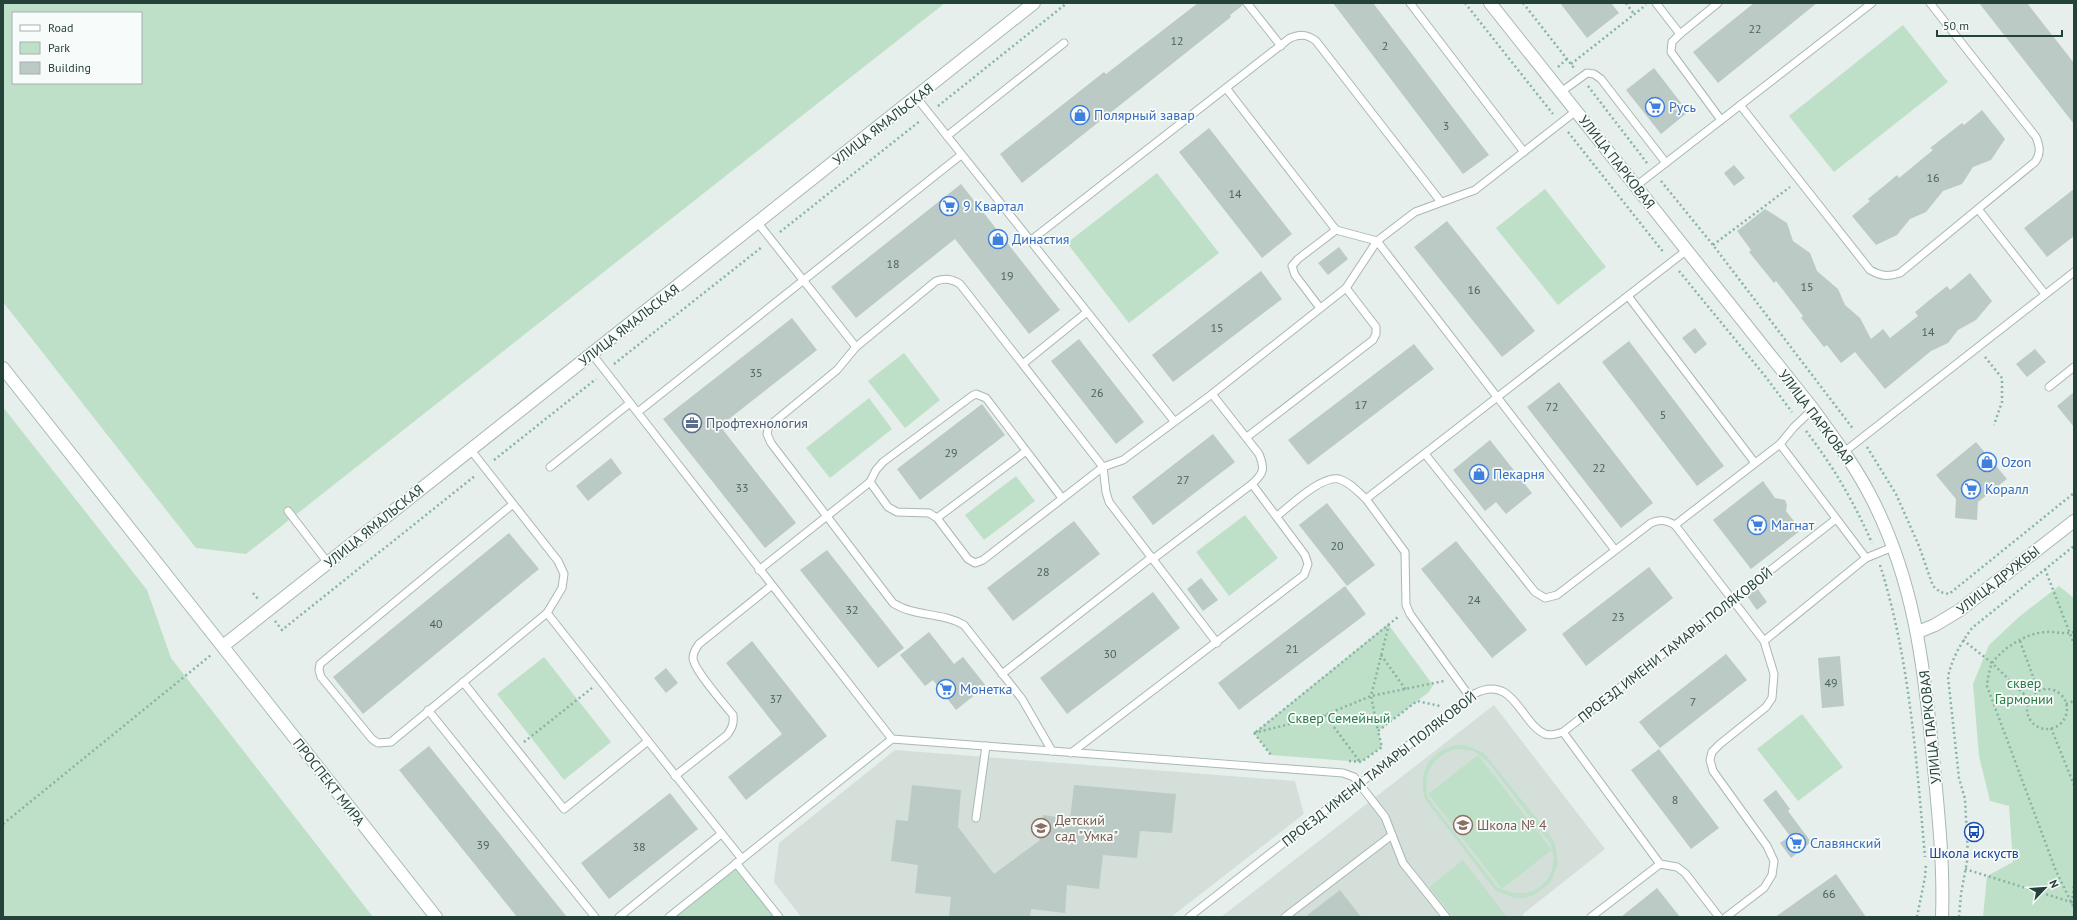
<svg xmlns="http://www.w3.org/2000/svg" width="2077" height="920" viewBox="0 0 2077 920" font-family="'PT Sans',sans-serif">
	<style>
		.built { fill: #d4dfda }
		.green { fill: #bfe0c8; fill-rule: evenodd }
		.building { fill: #bbcac4 }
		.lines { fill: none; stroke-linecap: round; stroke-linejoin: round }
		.lane-casing { stroke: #a8b8b2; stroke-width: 9 }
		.street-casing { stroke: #a8b8b2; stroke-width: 14 }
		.secondary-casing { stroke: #a4bbb3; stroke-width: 14 }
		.path { stroke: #86b3a5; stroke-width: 2.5; stroke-dasharray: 2 3; stroke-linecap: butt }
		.lane { stroke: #fff; stroke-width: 7 }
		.street { stroke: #fff; stroke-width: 12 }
		.secondary { stroke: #fff; stroke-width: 12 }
		.labels { text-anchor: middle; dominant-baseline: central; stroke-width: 3.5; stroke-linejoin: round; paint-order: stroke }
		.number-label { font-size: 12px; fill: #4a645c }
		.shop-label { font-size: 14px; fill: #366cbe; stroke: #f7fbf9; text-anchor: start }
		.street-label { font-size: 14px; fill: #24423a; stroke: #f7fbf9 }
		.service-label { font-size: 14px; fill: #4e5e75; stroke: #f7fbf9; text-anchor: start }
		.park-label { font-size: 14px; fill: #2d7a4b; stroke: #f7fbf9 }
		.education-label { font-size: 14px; fill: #785e54; stroke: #f7fbf9; text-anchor: start }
		.transit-label { font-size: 14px; fill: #164399; stroke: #f7fbf9 }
	</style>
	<rect width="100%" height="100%" fill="#e6efeb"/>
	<g class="built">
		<path d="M1494 705 1605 849 1523 914 1524 917H1221Z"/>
		<path d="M895 750 1295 781 1304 814 1171 917H801L774 882 779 843Z"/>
	</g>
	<g class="green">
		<path d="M3 3H945L246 554 196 548 3 302ZM13 13H141V83H13Z"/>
		<path d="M1903 25 1948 82 1834 172 1789 116Z"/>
		<path d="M1157 173 1219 253 1129 323 1067 243Z"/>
		<path d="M1545 189 1606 267 1558 305 1496 228Z"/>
		<path d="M904 353 940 400 905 428 868 381Z"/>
		<path d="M869 398 892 429 830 478 806 448Z"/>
		<path d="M3 407 147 590 171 658 373 917H3Z"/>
		<path d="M1016 476 1035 501 984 540 965 515Z"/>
		<path d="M1245 515 1278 558 1229 596 1196 552Z"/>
		<path d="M2059 586 2074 598V917H1983L1987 876 2013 862 2009 806 1990 801 1979 756 1973 684 1989 645 2020 616Z"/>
		<path d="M1388 624 1433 685 1429 692 1378 731 1382 747 1361 762 1271 755 1254 733Z"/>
		<path d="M544 657 611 742 564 780 497 694Z"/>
		<path d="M1802 714 1843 767 1798 801 1757 749Z"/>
		<path d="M1455 745H1465L1484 753 1550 835 1555 844 1558 864 1550 883 1534 895 1524 898H1514L1495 890 1425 799C1417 773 1429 752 1455 745ZM1456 749 1474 751 1489 763 1551 845C1562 882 1530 905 1497 887L1428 798C1422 774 1432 756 1456 749Z"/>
		<path d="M1478 755 1552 850 1502 889 1428 794Z"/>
		<path d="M1463 860 1507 917H1453L1429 887Z"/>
		<path d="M736 863 779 917H669Z"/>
	</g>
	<g class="building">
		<path d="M1198 3H1242L1243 5 1230 15 1231 17 1022 183 1000 154 1104 72 1106 74Z"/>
		<path d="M1333 3H1373L1489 155 1463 174Z"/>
		<path d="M1560 3H1611L1619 13 1587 38Z"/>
		<path d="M1754 3H1817L1718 83 1693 52Z"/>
		<path d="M1979 3H2027L2074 63V124Z"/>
		<path d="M1654 68 1688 112 1661 134 1626 90Z"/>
		<path d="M1982 110 2005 139 1991 160 1973 167 1962 184 1943 191 1926 212 1910 219 1897 235 1876 245 1852 216 1870 201 1868 199 1884 186 1897 175 1899 178 1933 150 1930 148 1962 123 1964 125Z"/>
		<path d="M1209 128 1292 234 1262 258 1179 152Z"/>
		<path d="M1734 165 1745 178 1734 186 1724 173Z"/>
		<path d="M961 184 1060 310 1029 334 955 239 856 318 831 287Z"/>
		<path d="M2074 189V236L2047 257 2024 228Z"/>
		<path d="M1765 209 1787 223 1793 241 1810 253 1817 271 1838 289 1845 305 1860 318 1871 339 1883 329 1890 338 1918 316 1915 312 1932 298 1947 286 1950 290 1970 273 1992 301 1976 320 1958 330 1948 343 1931 351 1885 389 1855 352 1841 363 1827 345 1824 347 1801 318 1803 316 1776 281 1774 283 1749 252 1751 250 1737 231Z"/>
		<path d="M1447 221 1535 331 1502 357 1414 247Z"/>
		<path d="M1339 247 1348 259 1328 275 1318 263Z"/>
		<path d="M1261 271 1282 299 1173 382 1152 355Z"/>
		<path d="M792 318 817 350 720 426 796 523 765 548 663 419Z"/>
		<path d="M1695 328 1707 344 1695 354 1682 338Z"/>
		<path d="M1079 339 1144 422 1116 444 1051 361Z"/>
		<path d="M1629 341 1724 466 1697 486 1602 362Z"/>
		<path d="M1414 344 1434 369 1308 465 1288 440Z"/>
		<path d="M2035 349 2046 362 2027 377 2016 364Z"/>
		<path d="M1559 382 1653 503 1621 528 1527 407Z"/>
		<path d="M2074 392V427L2057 406Z"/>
		<path d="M982 404 1005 435 920 500 897 469Z"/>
		<path d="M1213 434 1235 462 1153 525 1132 497Z"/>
		<path d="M1490 440 1532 493 1506 514 1496 502 1485 511 1453 470Z"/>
		<path d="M1976 442 2007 479 1978 502 1977 520 1955 518 1956 499 1936 475Z"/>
		<path d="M611 458 622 473 588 501 576 486Z"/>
		<path d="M1763 481 1775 498 1785 500 1787 505 1786 511 1801 530 1751 569 1713 520Z"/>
		<path d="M1327 503 1375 565 1347 586 1299 525Z"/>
		<path d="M1074 521 1100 554 1013 621 987 588Z"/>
		<path d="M509 533 539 569 363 714 333 677Z"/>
		<path d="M1456 541 1527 630 1492 658 1421 569Z"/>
		<path d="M827 550 904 648 878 668 800 570Z"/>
		<path d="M1649 567 1673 598 1586 666 1562 634Z"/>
		<path d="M1201 578 1218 600 1203 611 1187 589Z"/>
		<path d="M1345 586 1366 614 1239 710 1218 683Z"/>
		<path d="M1757 588 1767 602 1757 610 1747 596Z"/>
		<path d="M1153 592 1180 628 1067 714 1040 678Z"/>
		<path d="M929 632 954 664 963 657 986 686 956 710 933 680 925 686 900 655Z"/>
		<path d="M752 641 827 736 746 800 728 777 782 734 726 663Z"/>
		<path d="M1726 654 1747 680 1660 748 1639 722Z"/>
		<path d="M1840 656 1844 706 1822 708 1818 658Z"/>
		<path d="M666 668 678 683 666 693 654 678Z"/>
		<path d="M429 746 567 917H517L399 770Z"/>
		<path d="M1659 749 1719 828 1691 849 1631 770Z"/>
		<path d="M912 785 961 790 958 827 994 874 1039 841 1043 815 1070 819 1074 785 1176 794 1172 833 1140 831 1137 858 1103 855 1099 889 1067 885 1065 913 1031 909 1030 917H949L951 897 915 893 918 865 891 861 896 820 908 821Z"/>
		<path d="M1776 790 1790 809 1788 811 1811 842 1791 858 1780 843 1790 836 1763 800Z"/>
		<path d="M670 793 698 829 609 899 581 863Z"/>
		<path d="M1836 874 1866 917H1775Z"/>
		<path d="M1657 888 1680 917H1621Z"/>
		<path d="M1340 890 1361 917H1305Z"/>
	</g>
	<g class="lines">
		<g class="lane-casing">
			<g id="lane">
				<path d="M1247 3 1281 46"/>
				<path d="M1410 3 1524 152"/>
				<path d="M1656 3 1680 34"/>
				<path d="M1718 3 1680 34 1672 42 1671 52 1721 120"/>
				<path d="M1226 88 1336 230 1377 241 1615 550"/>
				<path d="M1561 92 1587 73 1594 74 1601 79 1666 163"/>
				<path d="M916 97 1174 421"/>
				<path d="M1740 105 1870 270C1881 276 1887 277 1900 273L2035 162C2041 153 2040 147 2036 137L1930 3"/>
				<path d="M947 136 1064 43"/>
				<path d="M1636 186 1872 3"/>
				<path d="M1978 209 2045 294"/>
				<path d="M758 223 856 347 936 281C946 278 952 279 960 284L1103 467 1106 492 1109 502 1217 643"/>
				<path d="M1030 241 1290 38C1301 34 1307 34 1316 41L1441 202"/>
				<path d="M1628 296 1755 463"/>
				<path d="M1320 308 1295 275 1292 266 1298 259 1336 230"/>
				<path d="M856 347 837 370 769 426 767 434 771 443 893 603C914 617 942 612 964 625L1022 699 1052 751"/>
				<path d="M592 354 892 739"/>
				<path d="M1024 363 1087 312"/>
				<path d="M2049 387 2074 367"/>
				<path d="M638 412 961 155"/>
				<path d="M1247 437 1373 340 1376 334V327L1346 288"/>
				<path d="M1780 444 1866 558"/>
				<path d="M470 449 558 561 564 574 562 588 547 613 391 742 378 743 372 739 321 677 319 670 320 664 513 504"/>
				<path d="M1844 452 2074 272"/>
				<path d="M1425 454 1535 592 1545 598 1557 595 1651 523C1660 519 1666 520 1675 525L1780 444 1794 427 1813 409"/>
				<path d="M550 467 630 403"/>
				<path d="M870 482 888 507 897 512 929 513 937 518 968 559 975 563 983 560 1103 467 1123 460 1212 394 1346 288 1377 241 1415 212 1475 190 1576 111"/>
				<path d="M1366 499 1405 552 1406 605 1410 614 1470 697"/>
				<path d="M288 511 328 563"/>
				<path d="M1277 516C1291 505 1322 475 1339 479 1350 482 1358 492 1366 499L1687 250"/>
				<path d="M937 518 1026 451"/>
				<path d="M1675 525 1764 641 1774 674 1772 698 1766 707 1720 744 1712 752 1710 760 1713 771 1767 846 1774 861 1772 875 1764 888 1726 917"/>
				<path d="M1153 559 1252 484"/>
				<path d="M759 570 870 482 876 470 883 462 972 396 976 394 986 398 1062 498"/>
				<path d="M1764 641 1866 558 1893 547"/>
				<path d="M1002 674 1152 557"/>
				<path d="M463 682 564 809 648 741 547 613"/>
				<path d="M428 710 595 917"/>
				<path d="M1563 732 1660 864 1677 867 1685 873 1719 917"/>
				<path d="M648 741 742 859"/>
				<path d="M1071 753 1304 575 1308 564 1305 555 1252 484C1264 473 1265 469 1259 454L1212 394"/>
				<path d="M675 776 727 735C732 728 734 724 733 715 725 705 693 669 693 658 693 652 696 648 699 644L771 586"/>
				<path d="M976 818 986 746"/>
				<path d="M736 863 779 917"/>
				<path d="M619 917 721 834"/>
				<path d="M669 917 892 739 1343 773 1354 777 1385 817 1403 863 1446 917"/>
				<path d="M1189 917 1474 694C1514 673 1520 723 1545 734 1550 736 1557 734 1563 732L1836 519"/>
				<path d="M1285 917 1392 835"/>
				<path d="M1591 917 1660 864"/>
			</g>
		</g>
		<g class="street-casing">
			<g id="street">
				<path d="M1490 3 1813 409C1833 437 1854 464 1870 495 1914 579 1924 665 1933 757 1938 810 1944 864 1942 917"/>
				<path d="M1918 632 1935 625 1960 610 2074 521"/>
				<path d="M223 646 1034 3"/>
			</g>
		</g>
		<g class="secondary-casing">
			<path id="secondary" d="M3 368 436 917"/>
		</g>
		<g class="path">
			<path d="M1465 3 1553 114"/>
			<path d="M1523 3 1574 68"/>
			<path d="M1626 3 1634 14"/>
			<path d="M1571 64 1646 5"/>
			<path d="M1558 67 1567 59"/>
			<path d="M1588 86 1647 163"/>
			<path d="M938 106 1067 3"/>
			<path d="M1568 132 1664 253"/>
			<path d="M1661 181 1713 245 1854 430"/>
			<path d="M780 232 920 121"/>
			<path d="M1713 245 1790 187"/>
			<path d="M1679 271 1765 376 1792 412"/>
			<path d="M1985 357 2002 378V402L1994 425"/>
			<path d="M614 364 762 247"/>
			<path d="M1806 431C1833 466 1854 502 1872 543"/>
			<path d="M1867 447 1896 494 1919 546 1933 586 1940 592 1949 594 2074 493"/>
			<path d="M494 460 596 379"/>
			<path d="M1880 565C1910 660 1916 758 1925 857"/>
			<path d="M2045 569 2074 644"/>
			<path d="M253 593 259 600"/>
			<path d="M275 621 282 630 476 475"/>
			<path d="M1389 624 1371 696 1378 731 1417 701 1440 706"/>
			<path d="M2074 632C2065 635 2055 631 2046 632 2027 633 2004 647 1993 662 1989 668 1988 679 1987 686L2056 871 2074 908"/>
			<path d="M1963 640 1992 663 2029 699"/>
			<path d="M2020 641 2038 690"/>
			<path d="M1381 655 1406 690"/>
			<circle cx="2047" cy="709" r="20"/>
			<path d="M2066 704 2074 701"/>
			<path d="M1325 715 1360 762"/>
			<path d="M2051 728 2074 785"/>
			<path d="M1256 732 1398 617"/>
			<path d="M1254 733 1325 715 1371 696 1444 681"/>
			<path d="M1254 733 1271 755"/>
			<path d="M524 742 592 688"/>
			<path d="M1349 761 1361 762 1382 747 1378 731"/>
			<path d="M3 824 211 655"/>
			<path d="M1965 869 2074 903"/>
			<path d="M2072 903 2074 884"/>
			<path d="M1917 917 1925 877 1926 864"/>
			<path d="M1959 917 1961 894 1968 856 1965 799 1959 778 1948 677C1952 658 1961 643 1972 628L2074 546"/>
		</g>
		<use href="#lane" class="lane"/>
		<use href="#street" class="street"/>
		<use href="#secondary" class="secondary"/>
	</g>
	<defs>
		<g id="supermarket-ring" transform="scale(1)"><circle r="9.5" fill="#f7fbf9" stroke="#3f7fe0" stroke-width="1.5"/><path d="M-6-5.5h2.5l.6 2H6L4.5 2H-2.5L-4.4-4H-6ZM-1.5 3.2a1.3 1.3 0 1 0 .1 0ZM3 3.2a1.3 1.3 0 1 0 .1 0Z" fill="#3f7fe0"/></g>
		<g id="shop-ring" transform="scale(1)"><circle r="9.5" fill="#f7fbf9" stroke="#3f7fe0" stroke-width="1.5"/><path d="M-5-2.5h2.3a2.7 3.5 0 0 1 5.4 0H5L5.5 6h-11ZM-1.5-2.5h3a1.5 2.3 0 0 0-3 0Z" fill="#3f7fe0"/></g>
		<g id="office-ring" transform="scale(1)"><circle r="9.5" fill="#f7fbf9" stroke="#5c6f8a" stroke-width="1.5"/><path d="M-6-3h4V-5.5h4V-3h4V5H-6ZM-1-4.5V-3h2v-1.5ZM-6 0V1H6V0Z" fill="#5c6f8a"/></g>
		<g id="school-ring" transform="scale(1)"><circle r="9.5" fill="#f7fbf9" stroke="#8d6e63" stroke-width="1.5"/><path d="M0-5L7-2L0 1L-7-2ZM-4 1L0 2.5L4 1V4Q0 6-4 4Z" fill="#8d6e63"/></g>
		<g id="bus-ring" transform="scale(1)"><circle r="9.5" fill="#f7fbf9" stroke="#1a4fb4" stroke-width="1.5"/><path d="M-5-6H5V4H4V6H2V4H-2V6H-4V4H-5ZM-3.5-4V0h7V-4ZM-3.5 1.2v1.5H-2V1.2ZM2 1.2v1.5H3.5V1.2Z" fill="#1a4fb4"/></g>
	</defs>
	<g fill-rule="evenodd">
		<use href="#supermarket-ring" x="1655" y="107"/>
		<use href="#shop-ring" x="1080" y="115"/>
		<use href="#supermarket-ring" x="949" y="206"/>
		<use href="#shop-ring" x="998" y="239"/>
		<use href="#office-ring" x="692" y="423"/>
		<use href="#shop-ring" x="1987" y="462"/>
		<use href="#shop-ring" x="1479" y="474"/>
		<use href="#supermarket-ring" x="1971" y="489"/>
		<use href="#supermarket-ring" x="1757" y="525"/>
		<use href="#supermarket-ring" x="946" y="689"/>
		<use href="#school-ring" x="1463" y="825"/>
		<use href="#school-ring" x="1041" y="828"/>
		<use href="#bus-ring" x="1974" y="832"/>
		<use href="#supermarket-ring" x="1796" y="843"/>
	</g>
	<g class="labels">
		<g class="number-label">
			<text x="1755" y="28">22</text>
			<text x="1177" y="40">12</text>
			<text x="1385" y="45">2</text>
			<text x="1446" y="125">3</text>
			<text x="1933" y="177">16</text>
			<text x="1235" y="193">14</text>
			<text x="893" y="263">18</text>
			<text x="1007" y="275">19</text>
			<text x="1807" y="286">15</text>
			<text x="1474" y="289">16</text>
			<text x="1217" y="327">15</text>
			<text x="1928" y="331">14</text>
			<text x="756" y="372">35</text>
			<text x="1097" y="392">26</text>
			<text x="1361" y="404">17</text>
			<text x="1552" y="406">72</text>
			<text x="1663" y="414">5</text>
			<text x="951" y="452">29</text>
			<text x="1599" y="467">22</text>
			<text x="1183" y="479">27</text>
			<text x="742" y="487">33</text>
			<text x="1337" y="545">20</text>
			<text x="1043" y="571">28</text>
			<text x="1474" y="599">24</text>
			<text x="852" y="609">32</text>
			<text x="1618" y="616">23</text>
			<text x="436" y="623">40</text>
			<text x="1292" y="648">21</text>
			<text x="1110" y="653">30</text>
			<text x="1831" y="682">49</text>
			<text x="776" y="698">37</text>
			<text x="1693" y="701">7</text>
			<text x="1675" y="799">8</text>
			<text x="483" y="844">39</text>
			<text x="639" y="846">38</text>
			<text x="1829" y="893">66</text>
		</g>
		<g class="shop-label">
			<text x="1669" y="107">Русь</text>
			<text x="1094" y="115">Полярный завар</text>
			<text x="963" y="206">9 Квартал</text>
			<text x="1012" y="239">Династия</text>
			<text x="2001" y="462">Ozon</text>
			<text x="1493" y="474">Пекарня</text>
			<text x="1985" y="489">Коралл</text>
			<text x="1771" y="525">Магнат</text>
			<text x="960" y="689">Монетка</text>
			<text x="1810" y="843">Славянский</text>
		</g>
		<g class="street-label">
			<text transform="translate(883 124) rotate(-38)">УЛИЦА ЯМАЛЬСКАЯ</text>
			<text transform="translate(1617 162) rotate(52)">УЛИЦА ПАРКОВАЯ</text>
			<text transform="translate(629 325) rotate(-38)">УЛИЦА ЯМАЛЬСКАЯ</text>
			<text transform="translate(1816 417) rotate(53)">УЛИЦА ПАРКОВАЯ</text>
			<text transform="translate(374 526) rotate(-39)">УЛИЦА ЯМАЛЬСКАЯ</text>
			<text transform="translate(1998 580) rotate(-38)">УЛИЦА ДРУЖБЫ</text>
			<text transform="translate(1675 645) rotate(-38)">ПРОЕЗД ИМЕНИ ТАМАРЫ ПОЛЯКОВОЙ</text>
			<text transform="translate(1930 727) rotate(-96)">УЛИЦА ПАРКОВАЯ</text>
			<text transform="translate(1379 769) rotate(-38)">ПРОЕЗД ИМЕНИ ТАМАРЫ ПОЛЯКОВОЙ</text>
			<text transform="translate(329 782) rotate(52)">ПРОСПЕКТ МИРА</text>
		</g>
		<g class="service-label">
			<text x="706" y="423">Профтехнология</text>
		</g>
		<g class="park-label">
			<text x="2024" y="683">сквер<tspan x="2024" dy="16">Гармонии</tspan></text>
			<text x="1339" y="718">Сквер Семейный</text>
		</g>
		<g class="education-label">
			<text x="1055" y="820">Детский<tspan x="1055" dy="16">сад "Умка"</tspan></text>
			<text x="1477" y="825">Школа № 4</text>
		</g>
		<g class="transit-label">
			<text x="1974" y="853">Школа искуств</text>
		</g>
	</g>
	<rect width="2077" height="920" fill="none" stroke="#24423a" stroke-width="8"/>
	<rect x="12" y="12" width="130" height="72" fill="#f7fbf9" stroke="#a3b1ad"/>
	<rect x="20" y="25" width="20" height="6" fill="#ffffff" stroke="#a3b1ad"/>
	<text x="48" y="32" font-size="12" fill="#24423a">Road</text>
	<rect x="20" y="42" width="20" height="12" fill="#bfe0c8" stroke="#a3b1ad"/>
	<text x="48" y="52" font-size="12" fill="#24423a">Park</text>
	<rect x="20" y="62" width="20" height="12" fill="#bbcac4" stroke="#a3b1ad"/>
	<text x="48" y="72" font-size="12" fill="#24423a">Building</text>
	<g transform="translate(2045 888) rotate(65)" stroke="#f7fbf9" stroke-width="3" paint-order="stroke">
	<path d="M0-3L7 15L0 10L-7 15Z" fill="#24423a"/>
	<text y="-6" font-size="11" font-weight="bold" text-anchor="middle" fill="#24423a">N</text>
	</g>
	<path d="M1937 30v6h125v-6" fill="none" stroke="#24423a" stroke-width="2"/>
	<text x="1943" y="30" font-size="12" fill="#24423a" stroke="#f7fbf9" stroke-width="3" paint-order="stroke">50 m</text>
</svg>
